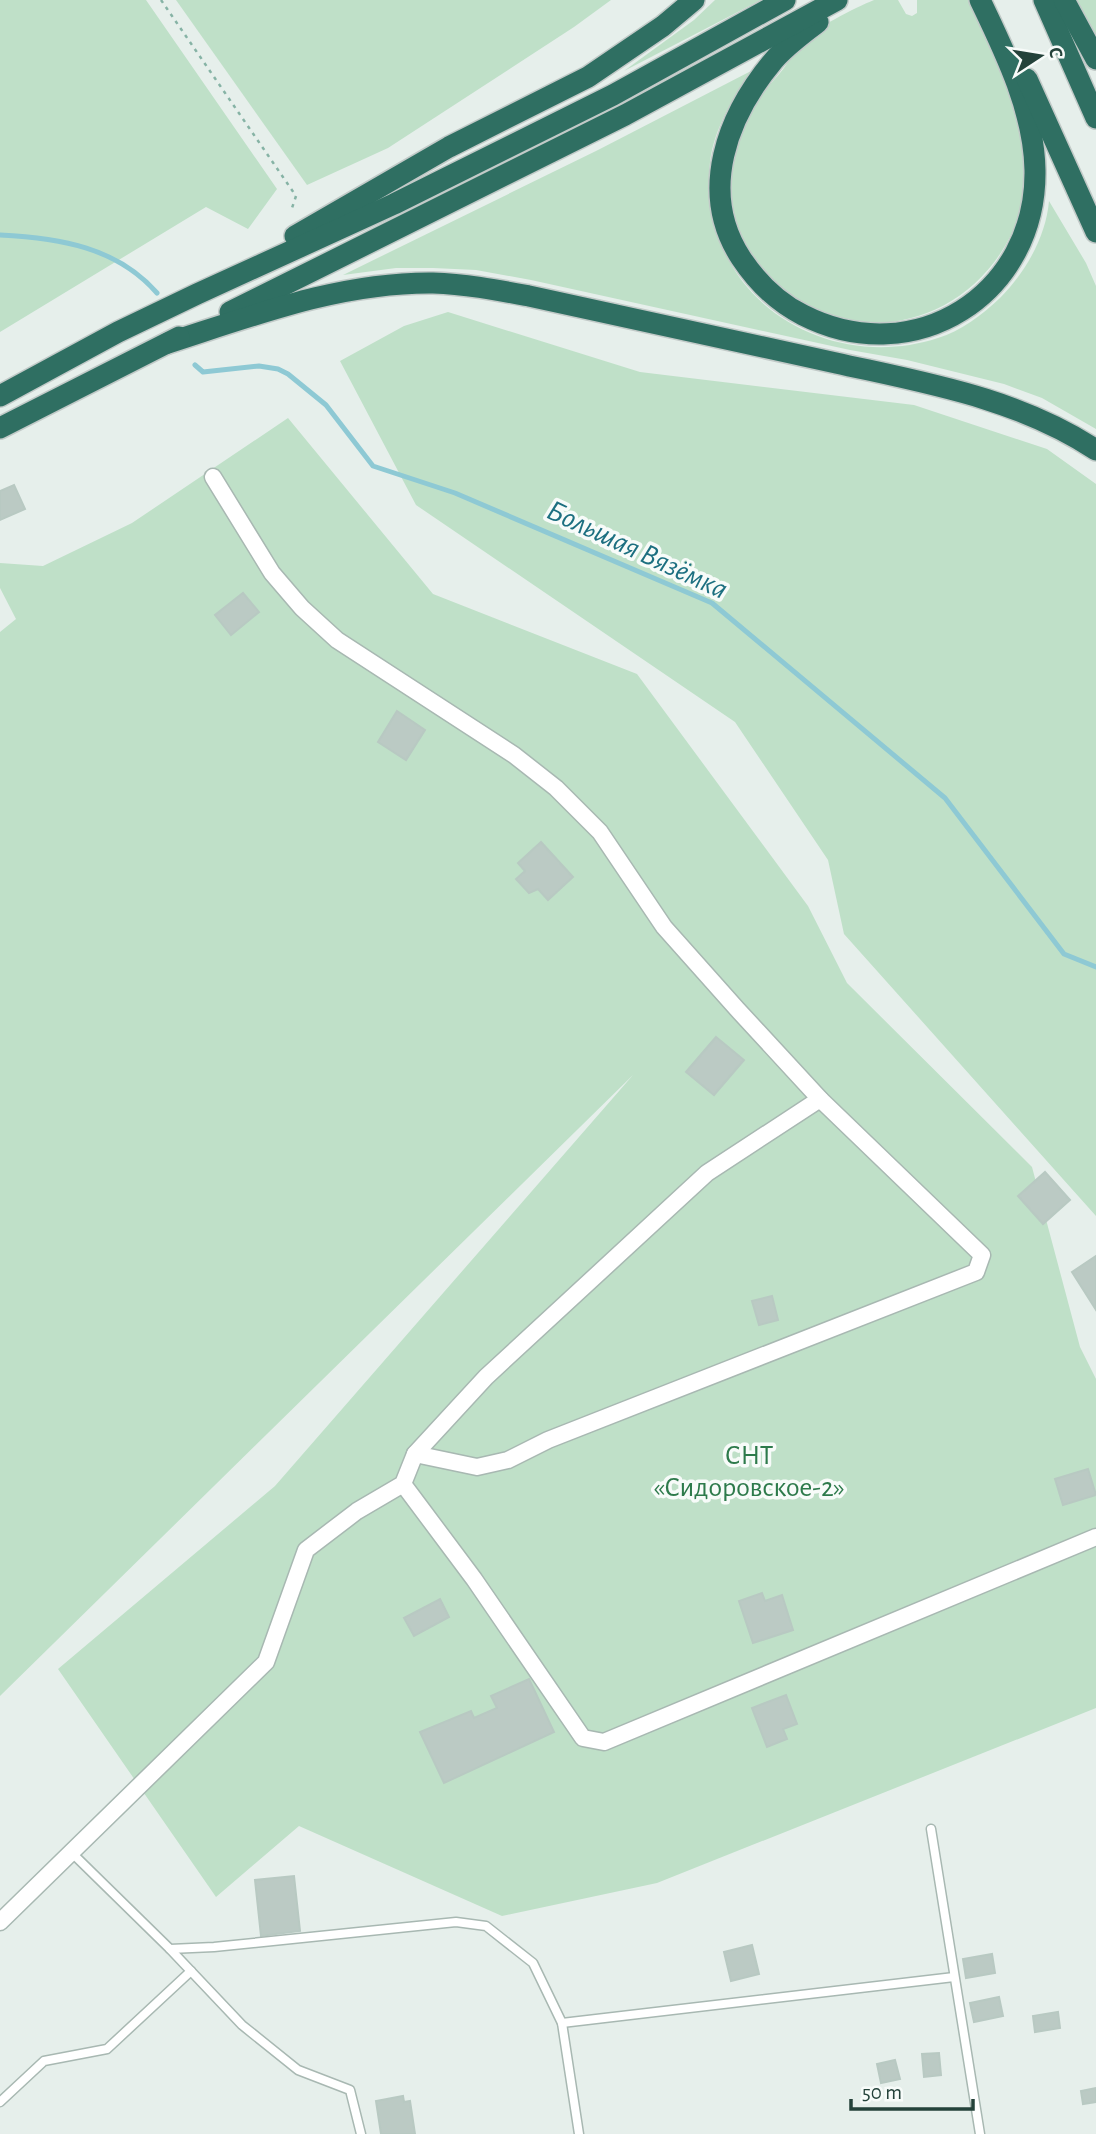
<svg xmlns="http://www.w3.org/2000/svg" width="1096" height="2134" viewBox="0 0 1096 2134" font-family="'Alegreya Sans',sans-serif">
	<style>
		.green { fill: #bfe0c8 }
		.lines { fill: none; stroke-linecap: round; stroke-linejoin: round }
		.stream { stroke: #8ec9d4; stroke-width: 5 }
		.building { fill: #bbcac4; stroke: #b8c9c2; stroke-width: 2 }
		.lane-casing { stroke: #a8b8b2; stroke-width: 11 }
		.street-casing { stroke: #a8b8b2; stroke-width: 19 }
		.highway-casing { stroke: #c2cac8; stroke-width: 24 }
		.path { stroke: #86b3a5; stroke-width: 2.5; stroke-dasharray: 3.5 5; stroke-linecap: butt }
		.lane { stroke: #fff; stroke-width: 8 }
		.street { stroke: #fff; stroke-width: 16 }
		.highway { stroke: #2f6f62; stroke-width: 21 }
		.labels { text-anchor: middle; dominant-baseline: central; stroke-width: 7; stroke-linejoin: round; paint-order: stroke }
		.park-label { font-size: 28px; fill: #2d7a4b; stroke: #f7fbf9 }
		.water-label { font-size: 30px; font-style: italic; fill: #1c6f80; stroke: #f7fbf9 }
	</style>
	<rect width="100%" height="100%" fill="#e6efeb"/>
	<g class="green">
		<path d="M0 0H146L277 189 248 229 206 207 0 332Z"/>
		<path d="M176 0H611L574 27 388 148 307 185Z"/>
		<path d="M715 0H761L624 71 694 20Z"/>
		<path d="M874 0H898L906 14 912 16 917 13V0H968C992 55 1025 113 1026 175 1026 202 1015 232 1000 254 949 330 849 346 779 287 748 260 733 233 731 191 731 183 729 173 730 165 731 153 738 141 743 130 751 107 764 91 780 73 788 64 793 52 801 43 815 28 854 8 874 0Z"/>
		<path d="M1074 0H1096V39Z"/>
		<path d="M751 71C733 99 714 128 710 162 708 175 710 190 711 204 724 312 838 371 938 338 961 331 982 315 1000 298 1025 273 1046 237 1049 201L1086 263 1096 286V429L1042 398 1004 384 907 360 850 350 531 280 476 270 433 268H396L343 275 598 150Z"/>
		<path d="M448 312 640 372 914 405 1047 449 1096 484V1216L844 934 828 860 735 722 416 505 340 361 404 326Z"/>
		<path d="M288 418 433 594 637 674 808 906 847 983 1032 1167 1080 1347 1096 1379V1708L657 1883 502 1916 299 1826 216 1897 58 1669 275 1486 633 1075 0 1696V632L16 619 0 588V563L43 566 132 523Z"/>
	</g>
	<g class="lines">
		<g class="stream">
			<path d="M0 235C59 238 117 247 157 293"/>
			<path d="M195 365 203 372 259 366 278 369 288 374 326 405 373 466 455 493 712 603 945 798 1064 954 1096 967"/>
		</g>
	</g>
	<g class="building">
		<path d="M14 485 25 509 0 520V491Z"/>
		<path d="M243 593 259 612 231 635 215 615Z"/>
		<path d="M397 711 425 730 406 760 378 742Z"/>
		<path d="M541 842 573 877 548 900 538 889 529 893 516 879 525 871 518 863Z"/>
		<path d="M716 1037 744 1060 714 1095 686 1072Z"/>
		<path d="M1045 1172 1070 1200 1043 1224 1018 1196Z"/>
		<path d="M1096 1256V1310L1072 1272Z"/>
		<path d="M772 1296 778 1320 759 1325 752 1301Z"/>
		<path d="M1088 1469 1096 1495 1063 1505 1055 1479Z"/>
		<path d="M762 1593 765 1601 782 1595 793 1630 753 1643 739 1601Z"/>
		<path d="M440 1599 449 1617 414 1636 404 1618Z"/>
		<path d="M529 1679 554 1732 444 1783 420 1732 471 1711 474 1718 497 1708 491 1696Z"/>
		<path d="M786 1695 797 1724 783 1729 787 1739 767 1747 752 1708Z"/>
		<path d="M294 1876 300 1931 261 1936 255 1880Z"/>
		<path d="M752 1945 759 1974 731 1981 724 1952Z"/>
		<path d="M992 1954 995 1973 966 1978 963 1959Z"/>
		<path d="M999 1997 1003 2016 974 2022 970 2003Z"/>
		<path d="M1058 2012 1060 2028 1035 2032 1033 2016Z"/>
		<path d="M939 2053 941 2075 924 2077 922 2054Z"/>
		<path d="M895 2060 900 2079 881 2083 877 2064Z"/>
		<path d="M1096 2088V2102L1083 2104 1081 2091Z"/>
		<path d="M403 2096 404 2102 410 2101 415 2134H381L376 2101Z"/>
	</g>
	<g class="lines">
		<g class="lane-casing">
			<g id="lane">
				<path d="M931 1829 980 2134"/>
				<path d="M71 1852 170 1949 214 1947 456 1922 486 1926 533 1963 562 2023 579 2134"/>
				<path d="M170 1949 242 2025 298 2070 350 2090 361 2134"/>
				<path d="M562 2023 954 1977"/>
				<path d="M0 2102 44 2061 107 2049 191 1971"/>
			</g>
		</g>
		<g class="street-casing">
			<g id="street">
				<path d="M213 477 272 573 302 608 337 640 514 755 556 788 600 832 664 927 737 1009 820 1099 982 1255 976 1272 548 1440 508 1460 477 1467 415 1454"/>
				<path d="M403 1484 474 1579 583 1738 604 1742 1096 1537"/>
				<path d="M0 1922 266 1662 306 1550 357 1511 403 1484 415 1454 486 1377 707 1173 820 1099"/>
			</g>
		</g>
		<g class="highway-casing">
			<g id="highway">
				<path d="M1044 0 1096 118"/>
				<path d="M1064 0 1096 59"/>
				<path d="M818 22C803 34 786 46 774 60 727 116 698 192 741 258 757 282 777 302 803 315 915 372 1037 294 1035 170 1034 111 1005 52 980 0"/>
				<path d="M1027 79 1096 232"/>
				<path d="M295 236 449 147 588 77 663 26 694 0"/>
				<path d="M230 312 625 115 837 0"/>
				<path d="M168 343C255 315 341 282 433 283 466 284 497 290 529 296 631 318 733 340 836 363 926 383 1017 398 1096 450"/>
				<path d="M0 396 118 332 197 294 394 204 613 95 785 0"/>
				<path d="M0 428 179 337"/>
			</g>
		</g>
		<path class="path" d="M161 0 296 196 291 211"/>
		<use href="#lane" class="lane"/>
		<use href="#street" class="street"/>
		<use href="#highway" class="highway"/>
	</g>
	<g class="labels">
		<g class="park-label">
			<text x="749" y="1456">СНТ<tspan x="749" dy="32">«Сидоровское-2»</tspan></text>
		</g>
		<g class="water-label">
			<text transform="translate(637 550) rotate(25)">Большая Вязёмка</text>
		</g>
	</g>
	<g transform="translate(1040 56) rotate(78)" stroke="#f7fbf9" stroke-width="5" paint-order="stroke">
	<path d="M0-5L12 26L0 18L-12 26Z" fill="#24423a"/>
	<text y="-10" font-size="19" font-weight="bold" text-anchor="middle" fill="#24423a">С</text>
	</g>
	<path d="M851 2099v10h122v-10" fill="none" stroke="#24423a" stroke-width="3.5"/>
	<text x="862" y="2099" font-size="21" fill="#24423a" stroke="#f7fbf9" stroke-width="5" paint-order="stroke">50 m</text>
</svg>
